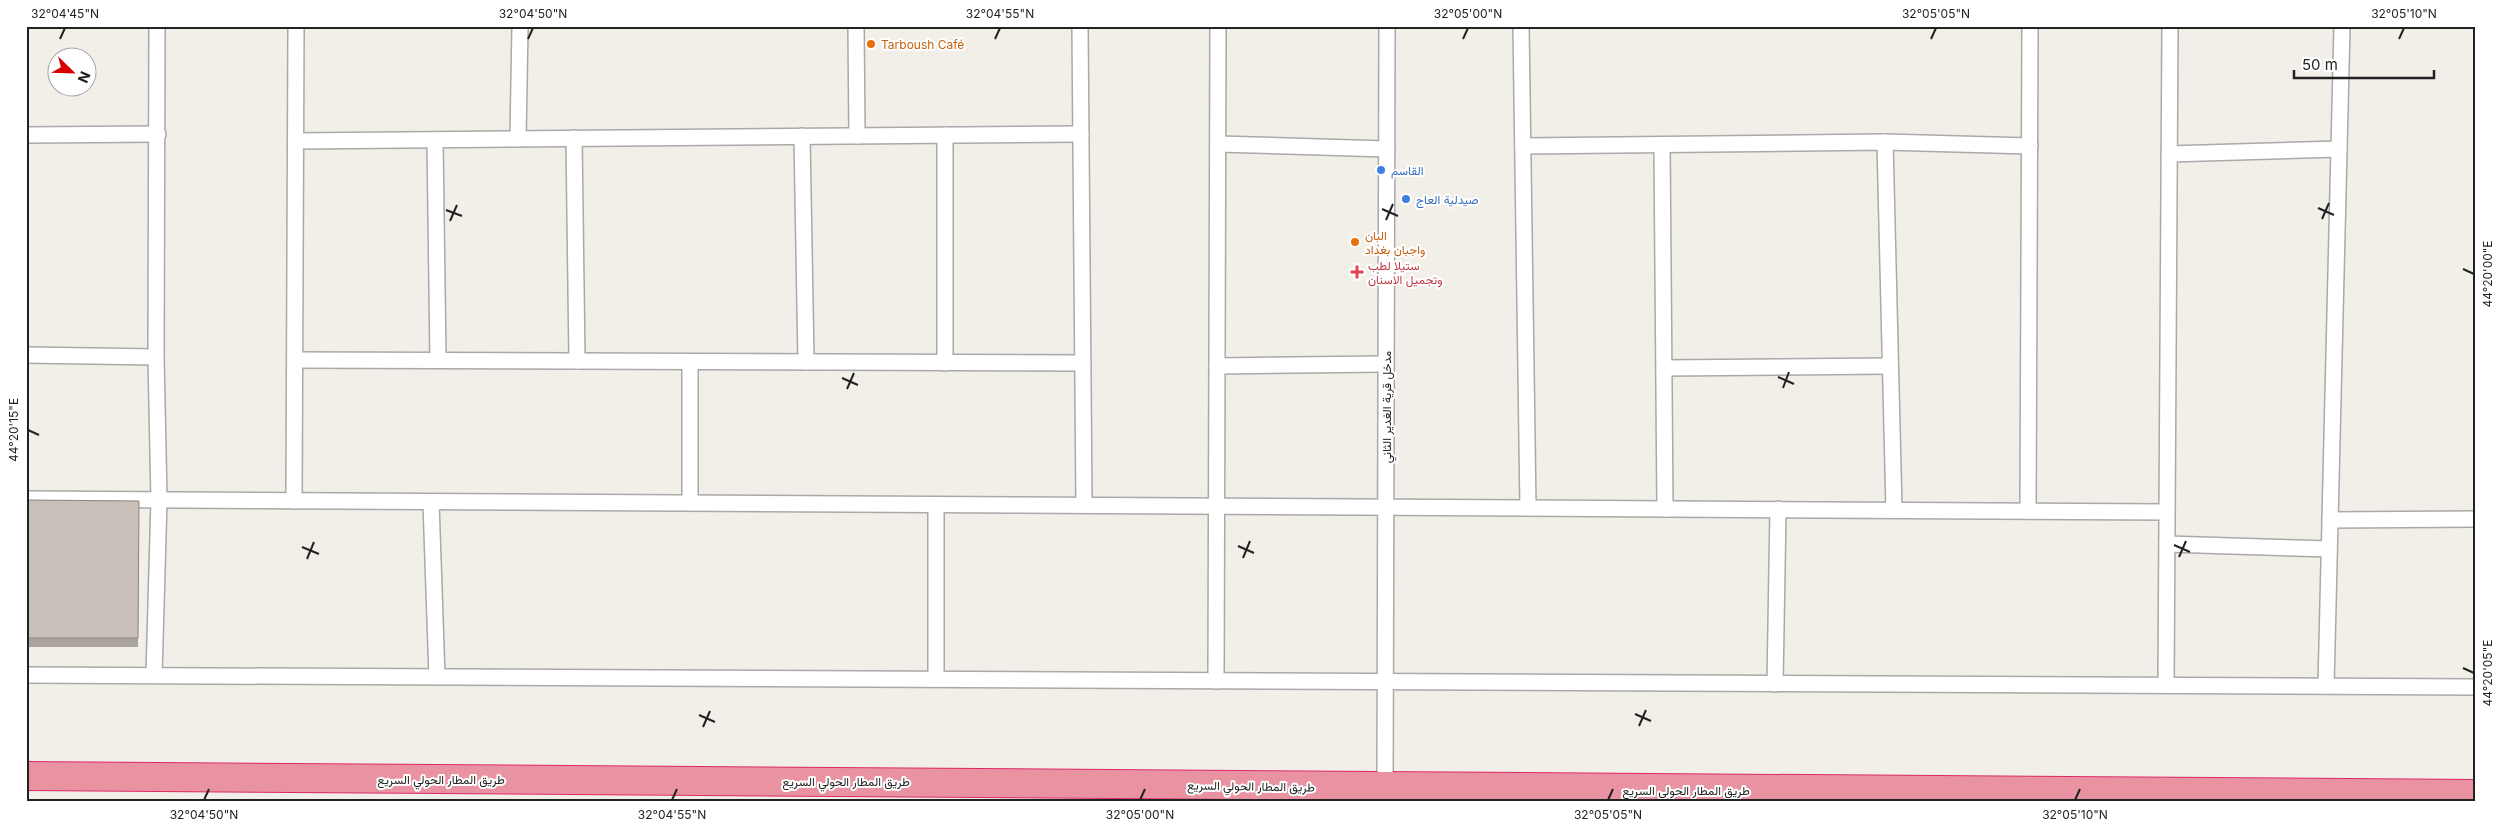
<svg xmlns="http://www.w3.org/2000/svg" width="2502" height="828" viewBox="0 0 2502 828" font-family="Inter,Vazirmatn,sans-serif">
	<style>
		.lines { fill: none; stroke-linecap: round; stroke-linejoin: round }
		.street-casing { stroke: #a9a9a9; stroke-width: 18 }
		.highway-casing { stroke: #dc2a67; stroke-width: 30 }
		.street { stroke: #fff; stroke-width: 15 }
		.highway { stroke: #e892a2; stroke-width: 28 }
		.wall { fill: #aba49e }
		.building { fill: #c7bfb8; stroke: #8b8681 }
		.ticks { fill: none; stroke: #222; stroke-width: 2 }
		.food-dot { fill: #e8710a; stroke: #fff; stroke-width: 2 }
		.shop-dot { fill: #3f7fe0; stroke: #fff; stroke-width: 2 }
		.health-dot { fill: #e0444e; stroke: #fff; stroke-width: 2 }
		.labels { text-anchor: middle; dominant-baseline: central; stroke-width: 4; stroke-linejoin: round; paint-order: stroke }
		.food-label { font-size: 12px; fill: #c56008; stroke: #fff; text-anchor: start }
		.shop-label { font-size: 12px; fill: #366cbe; stroke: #fff; text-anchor: start }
		.health-label { font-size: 12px; fill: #be3a42; stroke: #fff; text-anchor: start }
		.street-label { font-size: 12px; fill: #222; stroke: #fff }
		.neatline { fill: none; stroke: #222; stroke-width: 2 }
		.ticks-label { font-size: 12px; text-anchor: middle; fill: #222 }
	</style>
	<rect width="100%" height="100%" fill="#f2efe9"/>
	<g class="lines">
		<g class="street-casing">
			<g id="street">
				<path d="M856 26 857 136"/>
				<path d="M1080 26 1084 505"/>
				<path d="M1521 26 1528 508"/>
				<path d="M26 135 158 134"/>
				<path d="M945 135V363"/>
				<path d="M802 136 806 362"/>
				<path d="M574 138 577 361"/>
				<path d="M518 139 520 26"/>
				<path d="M435 140 438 360"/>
				<path d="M297 141 1081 134"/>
				<path d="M1885 142 1894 510"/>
				<path d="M1218 144 1387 149"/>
				<path d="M1662 145 1665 509"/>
				<path d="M1523 146 1885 142 2030 146"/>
				<path d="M2169 154 2339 149"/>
				<path d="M26 355 156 357"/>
				<path d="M295 360 1083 363"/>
				<path d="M690 362V503"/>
				<path d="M1217 366 1386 364"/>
				<path d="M1664 368 1890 366"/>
				<path d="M26 499 2167 512"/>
				<path d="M294 501 296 26"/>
				<path d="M431 502 437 677"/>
				<path d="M2028 511 2030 26"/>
				<path d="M2330 520 2476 519"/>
				<path d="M2167 544 2329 549"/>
				<path d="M26 675 2476 687"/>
				<path d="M154 675 159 500 156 357 157 26"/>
				<path d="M936 679V505"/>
				<path d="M1216 681 1218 26"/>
				<path d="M1775 684 1778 509"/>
				<path d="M2166 685 2170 26"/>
				<path d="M2326 686 2342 26"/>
				<path d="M1385 788 1387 26"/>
			</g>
		</g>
		<g class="highway-casing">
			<path id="highway" d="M26 776 2476 794"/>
		</g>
		<use href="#street" class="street"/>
		<use href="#highway" class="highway"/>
	</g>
	<path class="wall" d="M26 500 139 501 138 647H26Z"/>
	<path class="building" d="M26 500 139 501 138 638H26Z"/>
	<path class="ticks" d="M60 39 65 28M528 39 533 28M995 39 1000 28M1463 39 1468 28M1931 39 1936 28M2399 39 2404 28M2318 208 2334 215M1382 209 1398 216M446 210 462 216M2322 219 2329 203M1386 220 1393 204M450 221 457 205M2463 269 2474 274M1778 377 1794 384M842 378 858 385M1783 388 1789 372M847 389 854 373M28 430 39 435M2174 545 2190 552M1238 546 1254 553M302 547 319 554M2179 557 2186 541M1243 558 1250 541M307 559 314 542M2463 668 2474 673M1635 714 1651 721M699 715 715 722M1639 726 1646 710M703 727 710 711M204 800 209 789M672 800 677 789M1140 800 1145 789M1608 800 1613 789M2075 800 2080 789"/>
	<g class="food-dot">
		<circle cx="871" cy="44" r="5"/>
		<circle cx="1355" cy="242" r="5"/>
	</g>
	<g class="shop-dot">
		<circle cx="1381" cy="170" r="5"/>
		<circle cx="1406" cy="199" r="5"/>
	</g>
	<path class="health-dot" d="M1354.5 264.5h5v5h5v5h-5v5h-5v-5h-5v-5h5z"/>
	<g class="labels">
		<g class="food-label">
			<text x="881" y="44">Tarboush Café</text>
			<text x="1365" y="235">البان<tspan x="1365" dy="14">واجبان بغداد</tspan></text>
		</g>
		<g class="shop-label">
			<text x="1391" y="170">القاسم</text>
			<text x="1416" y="199">صيدلية العاج</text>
		</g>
		<g class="health-label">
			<text x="1368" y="265">ستيلا لطب<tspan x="1368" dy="14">وتجميل الاسنان</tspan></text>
		</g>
		<g class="street-label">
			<text transform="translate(1386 407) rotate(-90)">مدخل قرية الغدير الثاني</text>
			<text x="441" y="779">طريق المطار الحولي السريع</text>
			<text x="846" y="781">طريق المطار الحولي السريع</text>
			<text transform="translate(1251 786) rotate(1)">طريق المطار الحولي السريع</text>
			<text x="1686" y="790">طريق المطار الحولي السريع</text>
		</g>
	</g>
	<rect width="2502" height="828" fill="none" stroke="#ffffff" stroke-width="55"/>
	<g transform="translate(72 72) rotate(113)"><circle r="24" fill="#ffffff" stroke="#a7a7a7"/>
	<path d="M0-4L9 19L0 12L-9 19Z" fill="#d40000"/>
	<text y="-8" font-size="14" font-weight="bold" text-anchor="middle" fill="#222222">N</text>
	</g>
	<path d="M2294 70v8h140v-8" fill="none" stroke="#222222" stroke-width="2.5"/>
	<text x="2302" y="70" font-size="15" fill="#222222" stroke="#ffffff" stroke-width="4" paint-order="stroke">50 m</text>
	<rect x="28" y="28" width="2446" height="772" class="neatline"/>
	<g class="ticks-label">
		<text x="65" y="18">32°04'45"N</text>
		<text x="533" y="18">32°04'50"N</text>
		<text x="1000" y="18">32°04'55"N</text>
		<text x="1468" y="18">32°05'00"N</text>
		<text x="1936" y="18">32°05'05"N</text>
		<text x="2404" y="18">32°05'10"N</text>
		<text transform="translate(2488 274) rotate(-90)" y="4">44°20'00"E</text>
		<text transform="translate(14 430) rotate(-90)" y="4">44°20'15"E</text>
		<text transform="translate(2488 673) rotate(-90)" y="4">44°20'05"E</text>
		<text x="204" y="819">32°04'50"N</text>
		<text x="672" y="819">32°04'55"N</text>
		<text x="1140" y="819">32°05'00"N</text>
		<text x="1608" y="819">32°05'05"N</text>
		<text x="2075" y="819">32°05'10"N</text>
	</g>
</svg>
